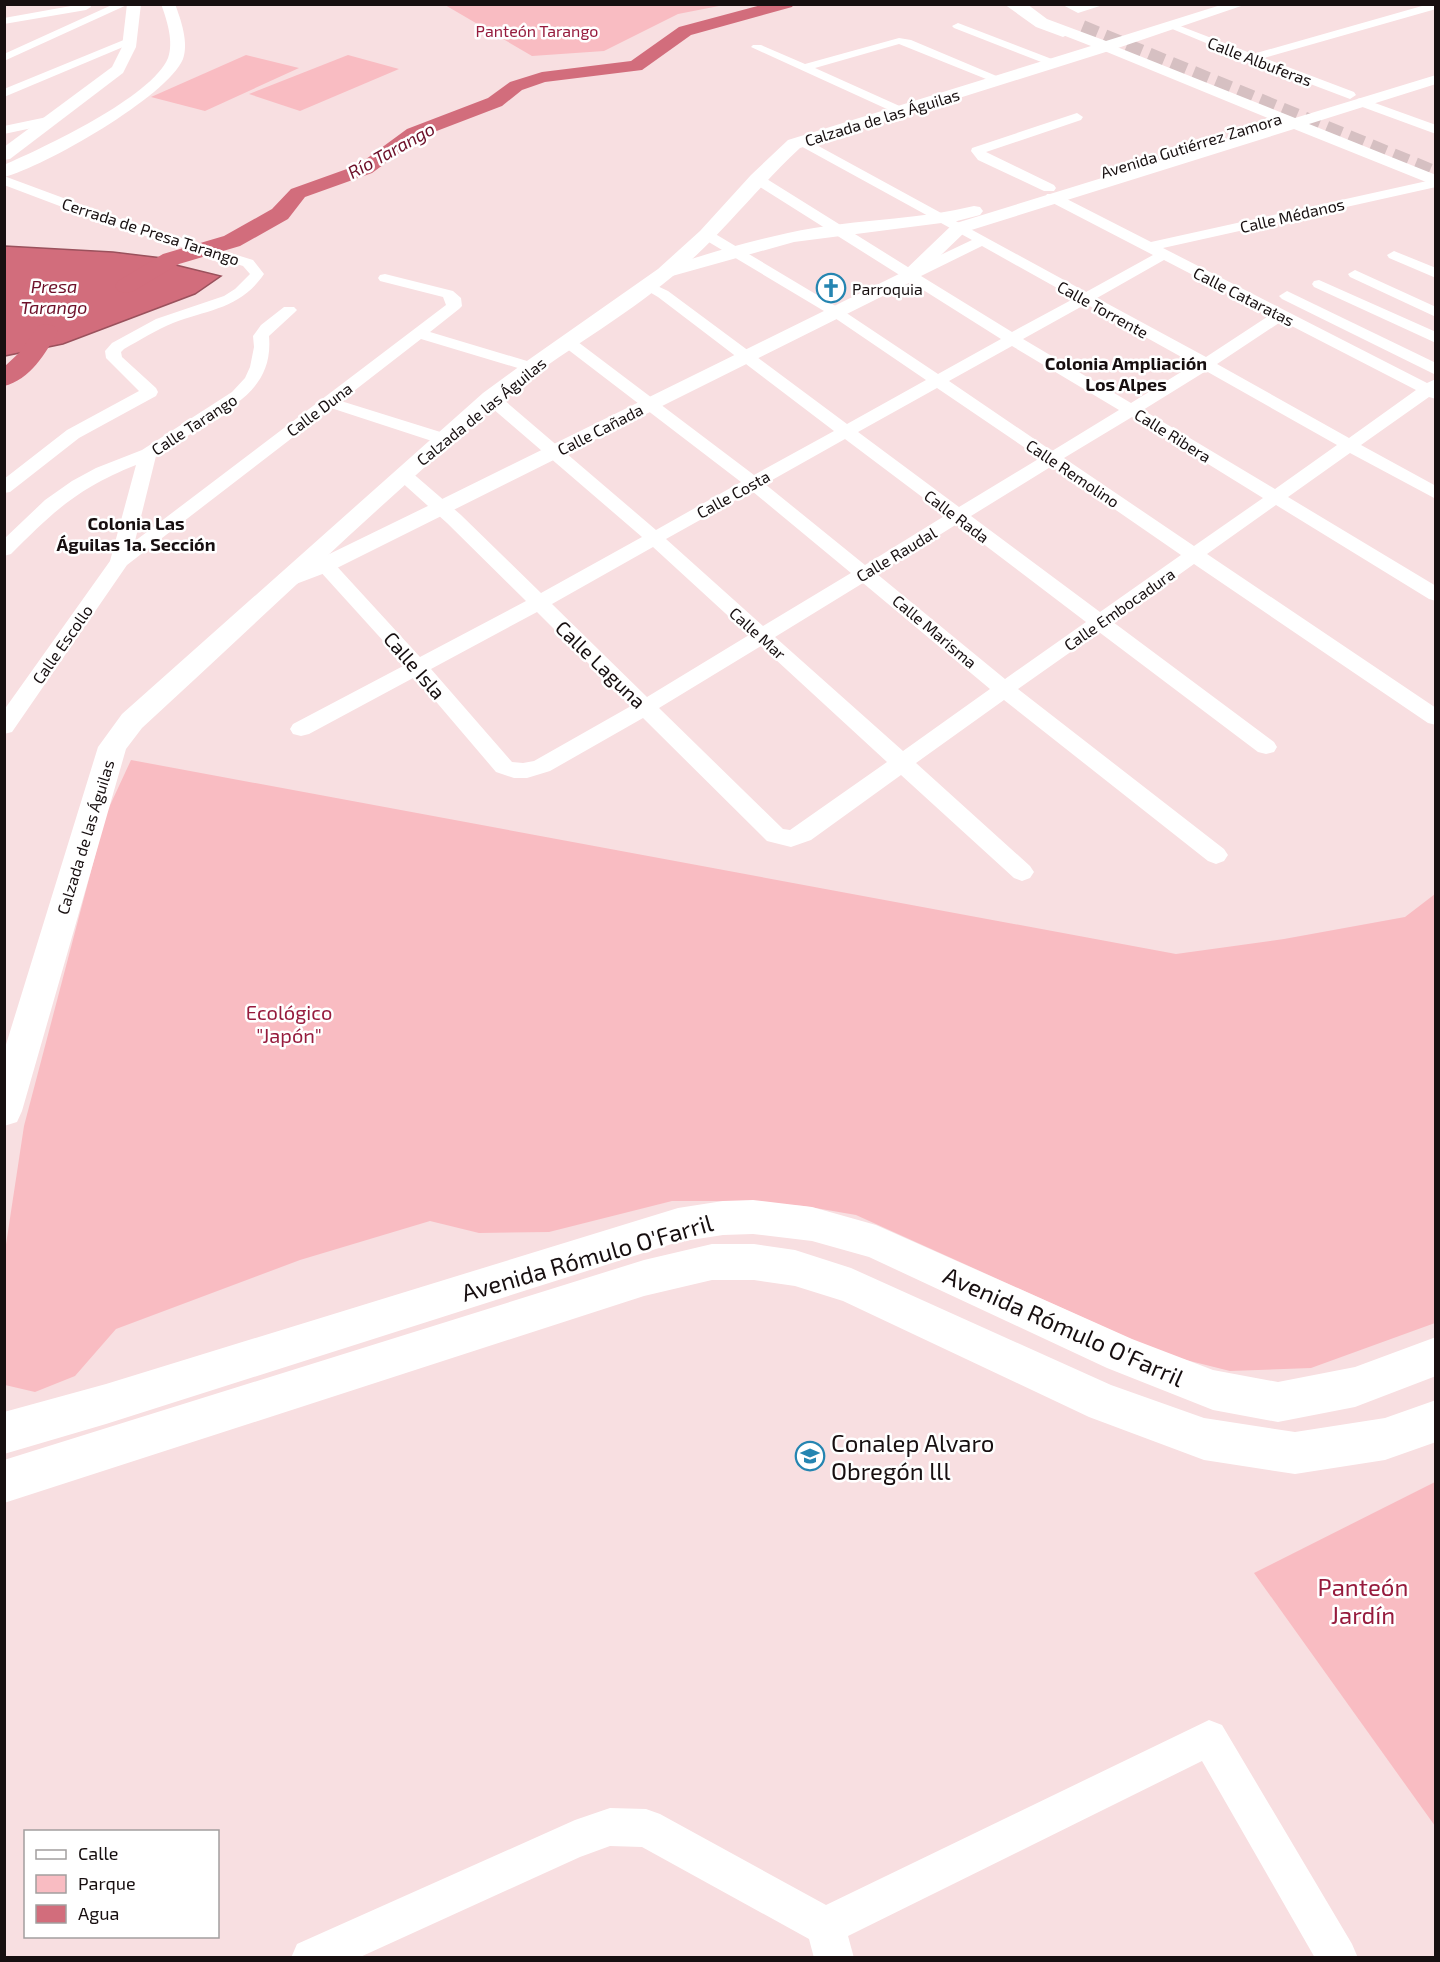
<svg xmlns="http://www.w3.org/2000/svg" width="1440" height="1962" viewBox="0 0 1440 1962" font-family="'Exo 2',sans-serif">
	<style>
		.green { fill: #f9bcc2 }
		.water { fill: #d26d7c; stroke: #9a515c; stroke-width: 1.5 }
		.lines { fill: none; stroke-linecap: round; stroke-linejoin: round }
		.river { fill: #d26d7c; fill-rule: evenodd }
		.secondary-tunnel { stroke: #d6c0c2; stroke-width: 16; stroke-dasharray: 16 8; stroke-linecap: butt }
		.minor { fill: #fff; fill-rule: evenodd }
		.tertiary { fill: #fff; fill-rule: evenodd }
		.secondary { fill: #fff; fill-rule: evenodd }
		.labels { text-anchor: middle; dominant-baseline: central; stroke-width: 5; stroke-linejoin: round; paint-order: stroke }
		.far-park-label { font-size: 16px; fill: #961b3d; stroke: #fff }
		.far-street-label { font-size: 16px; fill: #170f10; stroke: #fff }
		.far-poi-label { font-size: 16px; fill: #170f10; stroke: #fff; text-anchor: start }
		.far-water-label { font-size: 18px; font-style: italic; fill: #6d1029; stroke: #fff }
		.far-neighbourhood-label { font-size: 18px; font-weight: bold; fill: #170f10; stroke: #fff }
		.street-label { font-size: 20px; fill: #170f10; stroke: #fff }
		.park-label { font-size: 20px; fill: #961b3d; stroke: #fff }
		.near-street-label { font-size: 24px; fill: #170f10; stroke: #fff }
		.near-poi-label { font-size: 24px; fill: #170f10; stroke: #fff; text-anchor: start }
		.near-park-label { font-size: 24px; fill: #961b3d; stroke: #fff }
	</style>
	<rect width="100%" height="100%" fill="#f8dfe1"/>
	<g class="green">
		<path d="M445 5H724L678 14 604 51 532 56Z"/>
		<path d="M246 55 299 68 205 111 151 97Z"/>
		<path d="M348 55 399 69 300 111 249 94Z"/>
		<path d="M131 760 1176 954 1284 939 1405 917 1435 894V1323L1311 1368 1230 1371 1166 1355 856 1215 804 1206 731 1201H672L549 1232 479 1233 430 1221 300 1260 116 1329 75 1376 35 1392 5 1385V1251L24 1126 106 814Z"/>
		<path d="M1435 1482V1826L1254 1573Z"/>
	</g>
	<path class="water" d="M5 246 113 252 171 259 176 265 221 276 195 294 63 344 5 356Z"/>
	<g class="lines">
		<g class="river">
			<path d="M765 4H794L792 7 691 35 642 70 545 82 522 90 502 106 421 137 372 173 305 197 288 219 240 246 179 264 134 291 126 293 118 291 115 286 118 281 163 254 224 236 272 209 291 189 358 165 407 129 488 98 510 82 542 72 631 61 679 27Z"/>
			<path d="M46 324 54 326 58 331C46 353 30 380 4 386V367L20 352 38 326Z"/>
		</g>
		<path class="secondary-tunnel" d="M1082 28 1436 174"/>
		<g class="minor">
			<path d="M82 4 90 5 91 7 86 10 4 24V18Z"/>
			<path d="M114 4H129L4 61V54Z"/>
			<path d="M1004 4H1017L1044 23 1069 34 1063 37 1036 27Z"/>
			<path d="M1061 4 1079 6 1106 4 1078 13Z"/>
			<path d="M1429 4H1436V9L1264 58 1354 92 1356 95 1350 99 1247 60 1165 26 1171 23 1175 24 1253 54Z"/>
			<path d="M958 23 1057 61 1059 63 1053 66 1049 65 954 28 952 26Z"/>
			<path d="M131 37 135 38V42L4 97V89Z"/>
			<path d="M899 38 911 40 1006 80 1004 83H996L899 44 815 68 904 108 906 111 900 115 751 47 753 45H761L805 64Z"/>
			<path d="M1361 98 1436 125V134L1357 105V99Z"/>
			<path d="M1077 113 1083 117 1081 120 986 152 1054 185 1056 188 1054 191H1044L978 160 971 151 972 148Z"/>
			<path d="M47 117 53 121 51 124 4 134V126Z"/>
			<path d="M802 137 1086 292 1153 255 1047 200 1045 197 1047 194H1057L1151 242 1436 179V187L1163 248 1427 383 1436 379V399L1429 397 1361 445 1436 486V499L1350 453 1288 497 1436 586V601L1429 599 1276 505 1207 554 1436 708V725L1428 723 1194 564 1113 622 1274 742 1277 747 1274 752 1266 754 1258 752 1099 632 1018 689 1224 849 1228 855 1224 861 1216 864 1208 861 1004 700 916 763 1030 866 1034 872 1030 878 1022 881 1014 878 901 775 811 840 791 847 767 841 643 718 550 771 527 778H514L496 772 415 677 309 734 301 736 293 734 290 729 293 724 405 665 318 569 315 565 318 561H332L420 657 526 601 447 523 398 479 395 475 398 471H410L461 515 541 593 642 537 485 402 483 398 485 394H497L656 530 741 482 562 345 560 342 562 339H574L754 475 834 431 658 297 641 287 643 284H653L668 291 847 424 926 380 829 314 702 238 700 235 702 232H712L839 308 938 374 1001 339 752 182 750 179 752 176H762L911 269 972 240 797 144 796 141ZM982 246 1075 298 1012 332 921 276ZM1164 260 1270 315 1206 357 1097 298ZM1086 304 1194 364 1131 403 1023 339ZM1282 321 1416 390 1349 438 1217 364ZM1012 346 1119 410 1052 451 949 381ZM1206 371 1337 445 1275 489 1143 410ZM937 388 1040 458 959 507 858 432ZM1132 417 1263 498 1194 546 1064 458ZM845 439 946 515 865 565 765 484ZM1052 466 1181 555 1100 612 971 516ZM752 491 851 573 763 626 666 539ZM957 524 1086 622 1005 679 877 574ZM653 547 749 635 647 697 552 604ZM863 583 990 689 903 751 775 637ZM537 612 631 706 534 761 523 763 512 762 431 669ZM761 646 887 762 790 830 783 829 659 708Z"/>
			<path d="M4 176 120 219 253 260 264 274C240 309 209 309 173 323 156 330 140 340 124 349L121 352 122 357 156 388 158 392 156 396 79 438 10 492 4 493V479L67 430 139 391 106 358 105 351 112 343 156 319 224 296 235 289 250 274 243 266 110 225 4 185Z"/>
			<path d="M1394 251 1436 268V278L1389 258 1387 255Z"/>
			<path d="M1355 270 1436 307V317L1350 277 1348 274Z"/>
			<path d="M385 274 453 291 461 298 462 306 459 309 430 332 537 364 539 367 531 372 421 339 341 401 450 435 453 439 450 443H438L331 408 127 565 12 732 4 734V710L110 561 136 465C78 488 54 511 11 554L4 556V539L45 500 72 481 96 468 142 450 232 392 245 378 250 367 254 347 253 336 261 325 284 307H294L297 310 294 313 269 336C273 381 244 400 210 421 192 433 174 445 156 456L135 541 446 305 443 297 380 281 378 278 380 275Z"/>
			<path d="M1319 280 1436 332V343L1314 287 1312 284 1314 281Z"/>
			<path d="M1287 291 1436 363V375L1282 299 1279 296Z"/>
			<path d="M1209 1720 1222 1725 1352 1944 1358 1958H1315L1202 1761 848 1936 854 1958H814L809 1939 642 1847 610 1846 580 1857 358 1958H291L297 1944 575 1820 610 1808 646 1809 660 1814 826 1905Z"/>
		</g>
		<g class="tertiary">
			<path d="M1107 43 1295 118 1436 75V84L1309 124 1436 175V186L1294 129 965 232 915 280 333 570 296 584 288 586 280 584 276 579 280 574 317 560 434 503 903 272 953 224 1280 123 1102 50 1100 47Z"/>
			<path d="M974 206 980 207 983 211 980 215 957 221 794 242 665 278 659 277 656 273 659 269C710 253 761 237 814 228 868 219 921 219 974 206Z"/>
		</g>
		<g class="secondary">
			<path d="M127 4H141L136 47 123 73 10 159 4 160V147L112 67 122 47Z"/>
			<path d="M161 4H175C181 20 189 43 183 59 168 96 44 167 4 177V165C43 148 152 97 168 58 174 42 167 20 161 4Z"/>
			<path d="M1010 4H1027L1047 19 1106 41 1224 4H1247L1112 50 800 148C756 189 719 238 673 276 617 323 552 357 497 404 375 508 260 620 142 728L126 749 22 1111 17 1122 4 1126V1051L98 747 122 714 483 393 524 363 658 269 700 231 751 175 788 140 1091 46 1037 25Z"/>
			<path d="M753 1200 812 1207 876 1225 1132 1339 1213 1370 1278 1382 1355 1367 1436 1337V1376L1355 1407 1278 1422 1213 1410 1107 1368 869 1257 812 1241 753 1234 723 1235 678 1242 106 1424 4 1454V1412L106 1384 678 1208 723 1201Z"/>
			<path d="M712 1244H754L795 1250 851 1268 1111 1385 1204 1418 1295 1432 1385 1418 1436 1400V1442L1385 1460 1295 1474 1204 1460 1089 1417 843 1301 795 1286 754 1280H712L644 1296 4 1503V1460L644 1260Z"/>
		</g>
	</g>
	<defs>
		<g id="church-ring" transform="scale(1.5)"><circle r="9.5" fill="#fff" stroke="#2585b1" stroke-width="1.5"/><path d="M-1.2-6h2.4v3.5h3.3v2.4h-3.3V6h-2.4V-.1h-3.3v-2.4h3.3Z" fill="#2585b1"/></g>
		<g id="university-ring" transform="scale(1.5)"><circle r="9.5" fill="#fff" stroke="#2585b1" stroke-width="1.5"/><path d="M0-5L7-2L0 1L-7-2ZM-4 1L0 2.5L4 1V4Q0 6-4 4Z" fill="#2585b1"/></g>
	</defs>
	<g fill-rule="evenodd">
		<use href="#church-ring" x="831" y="288"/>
		<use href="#university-ring" x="810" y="1456"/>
	</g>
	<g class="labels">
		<g class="far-park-label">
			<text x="537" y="30">Panteón Tarango</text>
		</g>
		<g class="far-street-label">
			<text transform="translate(1260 61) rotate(21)">Calle Albuferas</text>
			<text transform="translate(882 117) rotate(-17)">Calzada de las Águilas</text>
			<text transform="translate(1191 145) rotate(-17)">Avenida Gutiérrez Zamora</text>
			<text transform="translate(1292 215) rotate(-13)">Calle Médanos</text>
			<text transform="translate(151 231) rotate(18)">Cerrada de Presa Tarango</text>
			<text transform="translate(1244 296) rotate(27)">Calle Cataratas</text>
			<text transform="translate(1103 309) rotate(29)">Calle Torrente</text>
			<text transform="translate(319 409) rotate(-37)">Calle Duna</text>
			<text transform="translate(481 411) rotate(-39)">Calzada de las Águilas</text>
			<text transform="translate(194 424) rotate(-33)">Calle Tarango</text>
			<text transform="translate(600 429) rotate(-27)">Calle Cañada</text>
			<text transform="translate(1173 435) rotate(32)">Calle Ribera</text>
			<text transform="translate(1073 473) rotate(34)">Calle Remolino</text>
			<text transform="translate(733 494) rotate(-29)">Calle Costa</text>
			<text transform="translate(957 516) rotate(37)">Calle Rada</text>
			<text transform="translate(896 554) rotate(-31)">Calle Raudal</text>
			<text transform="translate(1119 609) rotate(-35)">Calle Embocadura</text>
			<text transform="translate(935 631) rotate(40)">Calle Marisma</text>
			<text transform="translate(758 633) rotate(42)">Calle Mar</text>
			<text transform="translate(62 644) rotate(-55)">Calle Escollo</text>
			<text transform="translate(85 837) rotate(-73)">Calzada de las Águilas</text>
		</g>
		<g class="far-poi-label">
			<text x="852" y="288">Parroquia</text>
		</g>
		<g class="far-water-label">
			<text transform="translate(391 150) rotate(-29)">Río Tarango</text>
			<text x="54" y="286">Presa<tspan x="54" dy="21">Tarango</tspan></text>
		</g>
		<g class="far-neighbourhood-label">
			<text x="1126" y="363">Colonia Ampliación<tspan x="1126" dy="21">Los Alpes</tspan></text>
			<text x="136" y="523">Colonia Las<tspan x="136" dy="21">Águilas 1a. Sección</tspan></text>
		</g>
		<g class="street-label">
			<text transform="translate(601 664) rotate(44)">Calle Laguna</text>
			<text transform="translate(415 665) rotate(49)">Calle Isla</text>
		</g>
		<g class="park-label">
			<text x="289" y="1012">Ecológico<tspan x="289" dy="23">"Japón"</tspan></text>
		</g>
		<g class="near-street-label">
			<text transform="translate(587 1257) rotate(-16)">Avenida Rómulo O'Farril</text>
			<text transform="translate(1064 1326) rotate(24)">Avenida Rómulo O'Farril</text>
		</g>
		<g class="near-poi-label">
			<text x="831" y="1442">Conalep Alvaro<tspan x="831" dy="28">Obregón lll</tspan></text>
		</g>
		<g class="near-park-label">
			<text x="1363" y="1586">Panteón<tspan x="1363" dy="28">Jardín</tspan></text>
		</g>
	</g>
	<rect width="1440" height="1962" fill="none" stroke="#170f10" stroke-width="12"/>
	<rect x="24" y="1830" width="195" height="108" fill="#ffffff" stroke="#a29f9f" stroke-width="1.5"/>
	<rect x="36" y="1850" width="30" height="9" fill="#ffffff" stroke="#a29f9f" stroke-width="1.5"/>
	<text x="78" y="1860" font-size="18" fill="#170f10">Calle</text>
	<rect x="36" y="1875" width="30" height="18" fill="#f9bcc2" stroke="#a29f9f" stroke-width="1.5"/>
	<text x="78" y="1890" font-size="18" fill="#170f10">Parque</text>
	<rect x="36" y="1905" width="30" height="18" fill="#d26d7c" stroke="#a29f9f" stroke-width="1.5"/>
	<text x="78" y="1920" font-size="18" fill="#170f10">Agua</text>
</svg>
